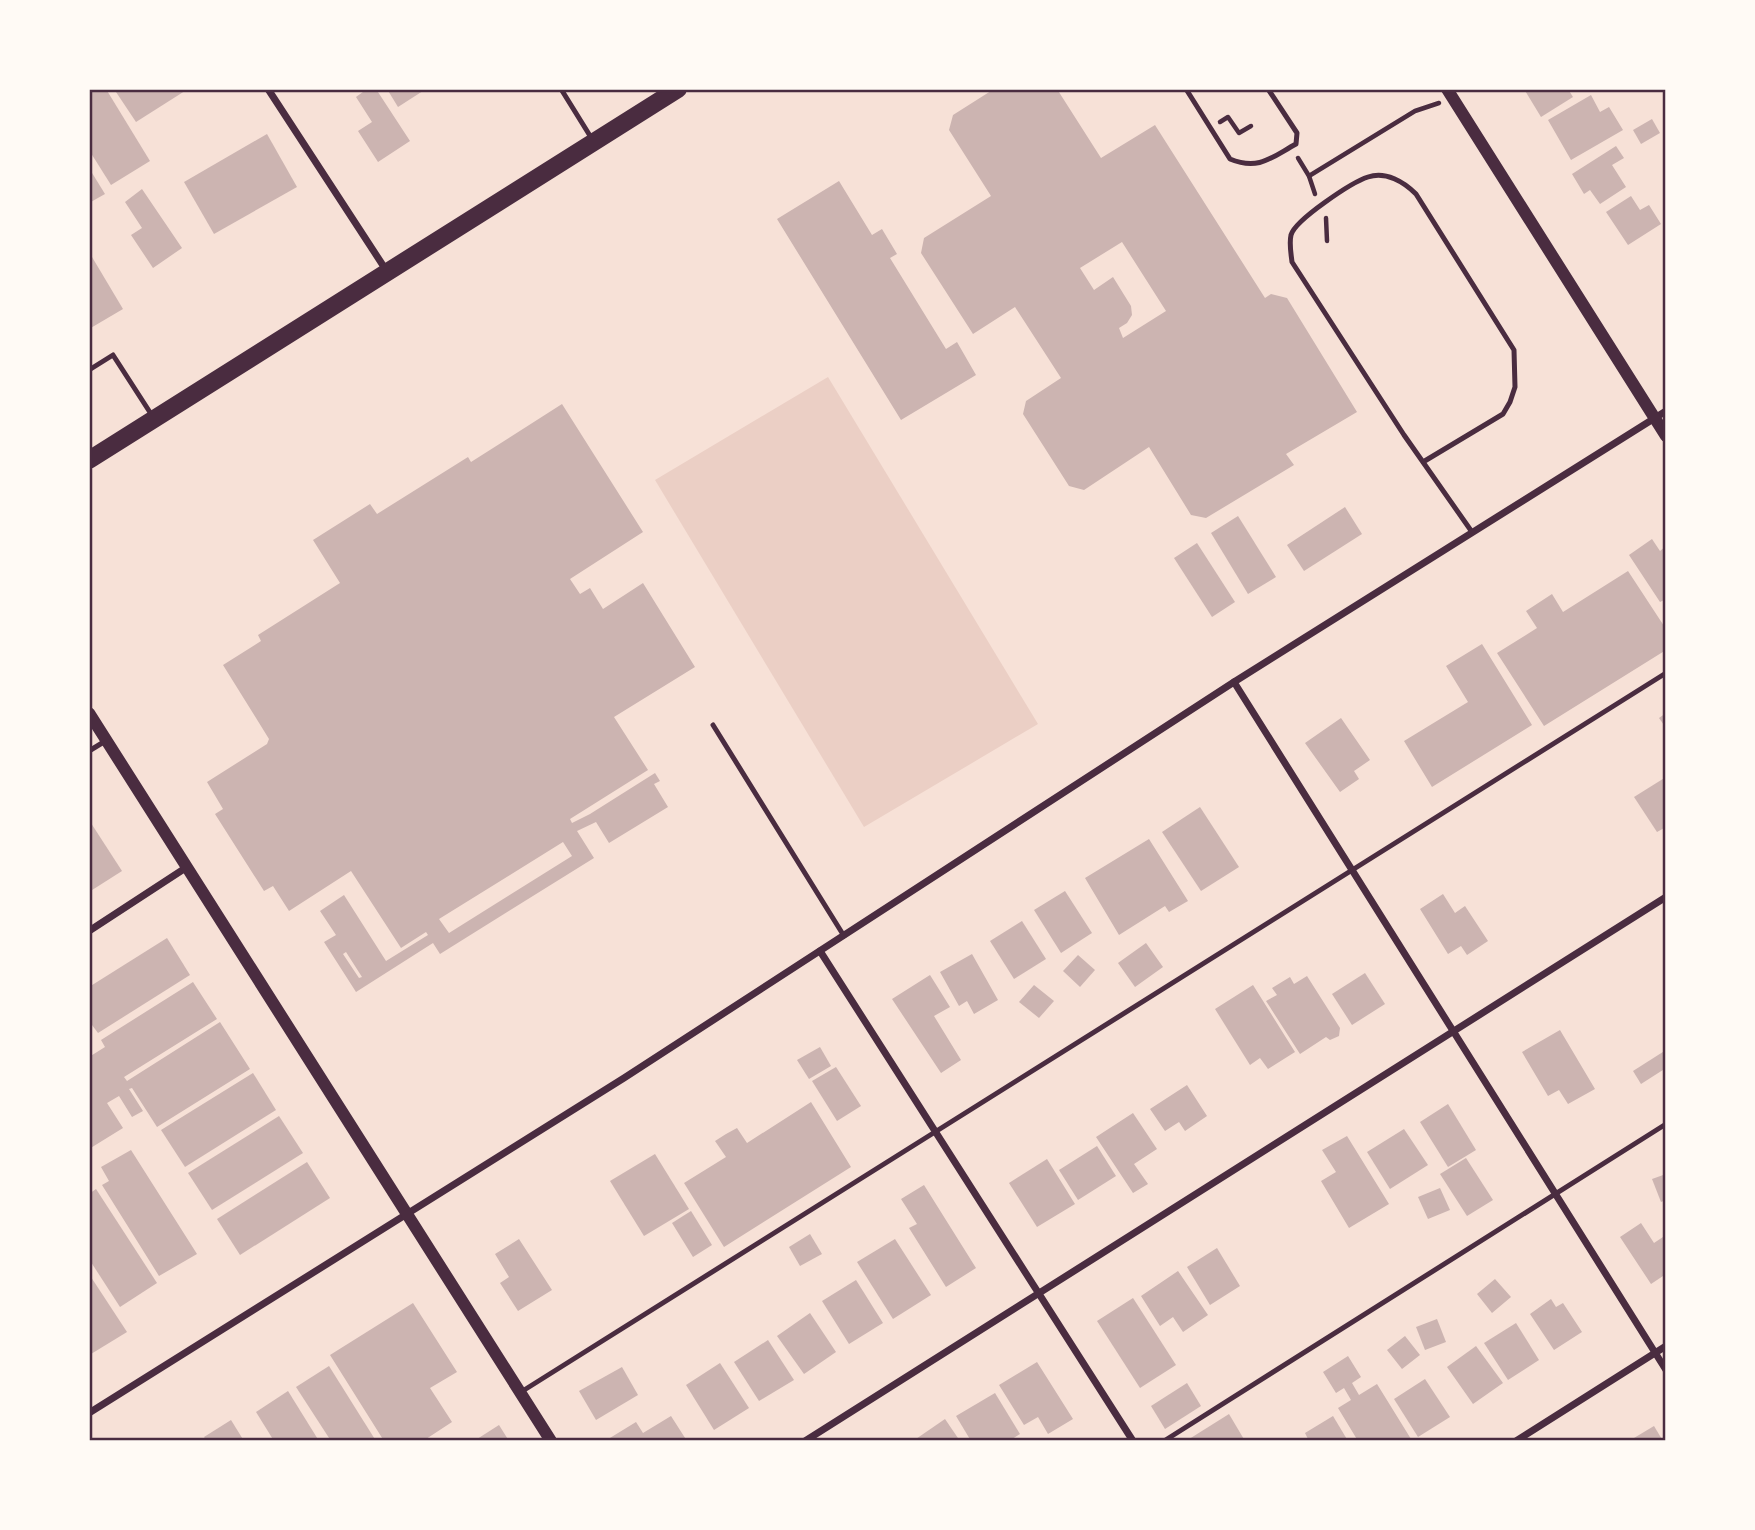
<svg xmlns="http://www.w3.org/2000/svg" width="1755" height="1530" viewBox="0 0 1755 1530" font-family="Commissioner,sans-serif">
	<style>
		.green { fill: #ebcfc5 }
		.building { fill: #ccb4b1; fill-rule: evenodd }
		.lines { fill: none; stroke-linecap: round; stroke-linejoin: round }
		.path { stroke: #4a2c40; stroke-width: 4.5 }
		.service { stroke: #4a2c40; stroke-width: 5 }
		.minor { stroke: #4a2c40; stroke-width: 7 }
		.tertiary { stroke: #4a2c40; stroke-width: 12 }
		.primary { stroke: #4a2c40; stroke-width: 18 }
		.neatline { fill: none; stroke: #4a2c40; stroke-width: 2.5 }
	</style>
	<rect width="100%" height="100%" fill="#f7e1d7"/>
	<path class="green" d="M828 377 1038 724 864 827 655 480Z"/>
	<g class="building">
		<path d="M89 89H106L150 161 111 185 89 150Z"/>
		<path d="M114 89H188L136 122Z"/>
		<path d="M367 89H376L410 141 378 162 358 131 372 122 356 97Z"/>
		<path d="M387 89H426L398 107Z"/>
		<path d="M994 89H1057L1101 158 1155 125 1265 298 1271 294 1287 298 1357 412 1286 454 1294 465 1206 518 1191 515 1149 447 1084 490 1069 486 1023 414 1026 401 1061 378 1015 307 973 334 921 253 924 238 991 196 949 130 953 115ZM1122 242 1166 311 1123 338 1119 328 1127 323 1132 315 1131 306 1113 277 1094 290 1080 268Z"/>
		<path d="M1524 89H1568L1573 97 1541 117Z"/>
		<path d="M1591 95 1600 112 1609 107 1623 130 1571 160 1548 120Z"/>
		<path d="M1652 119 1660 133 1641 144 1633 130Z"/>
		<path d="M267 134 297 187 214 234 184 182Z"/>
		<path d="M1616 146 1624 158 1612 165 1626 187 1600 204 1590 190 1584 194 1572 174Z"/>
		<path d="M89 168 105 194 89 203Z"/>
		<path d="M839 181 872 235 882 229 897 254 890 258 946 349 957 342 976 375 901 420 777 219Z"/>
		<path d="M142 189 182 248 153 268 131 235 142 228 125 202Z"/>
		<path d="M1631 196 1640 210 1649 205 1661 224 1628 245 1606 212Z"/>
		<path d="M92 257 123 309 89 329V259Z"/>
		<path d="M562 404 643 532 570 579 580 594 590 588 603 609 643 583 695 667 614 717 648 770 570 819 572 823 590 814 655 773 660 781 654 784 668 807 609 843 596 822 577 831 594 858 440 954 433 943 356 992 324 942 336 935 320 911 344 895 386 961 428 935 426 932 401 948 351 871 289 911 273 886 264 891 215 814 223 809 207 782 267 744 269 739 223 665 261 641 258 635 340 583 313 540 370 504 377 514 468 457 471 462ZM563 842 572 856 449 933 439 919ZM346 952 362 977 359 978 343 954Z"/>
		<path d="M1345 507 1362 534 1304 571 1287 545Z"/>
		<path d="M1238 516 1276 577 1248 594 1211 533Z"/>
		<path d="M1652 539 1660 551 1666 546V599L1660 602 1629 555Z"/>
		<path d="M1197 543 1235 602 1212 617 1174 558Z"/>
		<path d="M1628 571 1666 629V650L1544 726 1497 653 1537 628 1526 611 1552 594 1563 612Z"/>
		<path d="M1482 644 1532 725 1432 787 1404 741 1468 702 1446 666Z"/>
		<path d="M1666 713V728L1659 718Z"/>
		<path d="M1341 718 1370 760 1354 771 1359 779 1340 792 1305 743Z"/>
		<path d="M1666 777V827L1657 832 1634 797Z"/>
		<path d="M1200 807 1239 867 1201 891 1162 832Z"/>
		<path d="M89 820 122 871 89 892Z"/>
		<path d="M1149 839 1188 901 1169 912 1165 906 1119 935 1085 878Z"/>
		<path d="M1065 891 1092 933 1061 953 1034 910Z"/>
		<path d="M1443 894 1455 913 1465 906 1488 941 1467 955 1461 946 1448 954 1420 909Z"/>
		<path d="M1022 921 1046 959 1014 979 990 941Z"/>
		<path d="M167 938 190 975 98 1033 89 1021V987Z"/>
		<path d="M1146 943 1163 967 1135 987 1118 963Z"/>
		<path d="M972 954 998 1000 974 1014 967 1001 959 1006 940 972Z"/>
		<path d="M1078 955 1095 970 1080 987 1063 971Z"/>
		<path d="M1365 973 1385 1004 1352 1025 1332 994Z"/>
		<path d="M930 975 950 1007 934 1016 961 1060 941 1073 892 999Z"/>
		<path d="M1307 976 1340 1028 1339 1036 1330 1040 1326 1037 1300 1054 1266 1001 1277 995 1272 988 1290 977 1294 984Z"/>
		<path d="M193 982 217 1019 124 1077 127 1081 220 1022 250 1069 157 1127 132 1088 129 1089 143 1111 132 1117 119 1096 107 1103 123 1128 89 1149V1057L105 1047 101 1040Z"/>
		<path d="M1034 985 1054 1001 1039 1018 1019 1002Z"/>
		<path d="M1253 985 1295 1052 1268 1069 1260 1058 1250 1065 1215 1009Z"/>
		<path d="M1560 1030 1595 1089 1568 1104 1559 1090 1548 1096 1522 1052Z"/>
		<path d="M820 1047 831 1066 809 1079 797 1060Z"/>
		<path d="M1666 1050V1068L1641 1084 1633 1071Z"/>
		<path d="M836 1067 861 1106 837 1121 812 1081Z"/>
		<path d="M253 1073 276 1110 185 1167 161 1130Z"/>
		<path d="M1187 1085 1207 1116 1185 1131 1179 1122 1165 1131 1150 1109Z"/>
		<path d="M811 1102 851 1167 724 1247 684 1183 726 1157 715 1141 726 1134 737 1128 747 1143Z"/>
		<path d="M1448 1104 1476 1150 1448 1167 1420 1122Z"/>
		<path d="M1133 1113 1157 1149 1134 1164 1148 1184 1133 1193 1096 1137Z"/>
		<path d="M279 1116 303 1153 212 1210 188 1173Z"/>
		<path d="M1404 1129 1428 1165 1390 1189 1367 1152Z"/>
		<path d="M1347 1136 1389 1204 1349 1228 1321 1181 1336 1172 1322 1150Z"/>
		<path d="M1097 1146 1116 1176 1078 1200 1059 1170Z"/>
		<path d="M131 1150 197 1254 159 1276 102 1185 109 1181 101 1167Z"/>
		<path d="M655 1154 689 1209 644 1236 610 1181Z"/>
		<path d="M1466 1158 1493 1200 1467 1216 1440 1174Z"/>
		<path d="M1047 1159 1075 1204 1037 1227 1009 1183Z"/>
		<path d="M307 1162 330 1198 240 1255 217 1219Z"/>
		<path d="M1666 1174V1200L1661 1202 1652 1179Z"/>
		<path d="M924 1185 976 1268 946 1287 909 1228 917 1224 901 1199Z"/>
		<path d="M1440 1188 1450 1210 1428 1219 1418 1197Z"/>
		<path d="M96 1189 157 1283 120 1307 89 1259V1194Z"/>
		<path d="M691 1211 712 1245 693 1257 672 1223Z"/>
		<path d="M1641 1223 1654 1243 1666 1235V1274L1651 1284 1620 1237Z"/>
		<path d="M810 1234 822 1254 800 1266 789 1247Z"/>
		<path d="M519 1239 552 1290 518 1311 500 1283 509 1277 495 1254Z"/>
		<path d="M895 1239 931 1295 893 1319 857 1262Z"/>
		<path d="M1217 1248 1240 1286 1210 1305 1187 1267Z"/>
		<path d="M1178 1271 1208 1315 1183 1332 1173 1317 1160 1326 1141 1296Z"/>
		<path d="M89 1274 127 1332 91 1354 89 1351Z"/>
		<path d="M1495 1279 1511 1297 1492 1313 1477 1294Z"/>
		<path d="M856 1280 883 1323 849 1344 822 1301Z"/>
		<path d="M1133 1298 1176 1365 1140 1388 1097 1321Z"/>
		<path d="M1551 1299 1556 1307 1563 1303 1582 1332 1554 1350 1530 1314Z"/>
		<path d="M413 1303 457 1372 430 1388 452 1422 423 1441H384L330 1355Z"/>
		<path d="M810 1313 836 1352 804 1374 777 1336Z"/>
		<path d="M1437 1319 1446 1342 1425 1350 1416 1327Z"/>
		<path d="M1516 1323 1539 1360 1508 1380 1484 1343Z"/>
		<path d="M1405 1336 1420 1355 1402 1369 1387 1350Z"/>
		<path d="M768 1340 794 1380 759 1401 734 1362Z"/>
		<path d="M1476 1346 1503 1383 1473 1404 1447 1367Z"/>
		<path d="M1348 1356 1361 1377 1352 1383 1359 1395 1377 1384 1411 1439 1408 1441H1358L1338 1408 1351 1400 1344 1388 1336 1393 1323 1372Z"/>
		<path d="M1037 1362 1073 1419 1048 1434 1038 1417 1024 1425 999 1385Z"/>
		<path d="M720 1363 749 1408 714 1430 686 1385Z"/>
		<path d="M329 1366 376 1441H331L296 1387Z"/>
		<path d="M622 1367 638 1395 596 1420 579 1391Z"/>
		<path d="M1425 1379 1450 1417 1418 1437 1394 1399Z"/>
		<path d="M1187 1383 1201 1406 1165 1429 1151 1406Z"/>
		<path d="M288 1391 319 1441H274L256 1412Z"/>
		<path d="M995 1393 1020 1434 1009 1441H971L956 1416Z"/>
		<path d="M1229 1414 1245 1441H1186Z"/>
		<path d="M671 1416 687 1441H605L636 1422 643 1433Z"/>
		<path d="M1333 1416 1348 1441H1309L1305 1433Z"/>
		<path d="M945 1419 960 1441H913Z"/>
		<path d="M231 1420 244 1441H207L204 1437Z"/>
		<path d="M499 1425 509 1441H474Z"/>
		<path d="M1654 1426 1663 1441H1629Z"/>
	</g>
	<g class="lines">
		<g class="path">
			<path d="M1220 122 1228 117 1239 133 1251 126"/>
			<path d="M1298 158 1309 176 1315 194"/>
			<path d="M1309 176 1415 111 1439 103"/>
			<path d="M1326 218 1327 241"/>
		</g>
		<g class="service">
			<path d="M561 89 592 139"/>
			<path d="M1186 89 1230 159C1259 171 1272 157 1296 144L1297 133 1268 89"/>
			<path d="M89 370 113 355 153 417"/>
			<path d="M1423 462 1503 414 1510 402 1515 387 1514 350 1416 194C1404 182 1386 171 1368 177 1352 182 1295 220 1291 235 1289 244 1291 253 1292 262L1404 435 1472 532"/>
			<path d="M713 725 844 936"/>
			<path d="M89 751 107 740"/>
			<path d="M521 1392 1666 673"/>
			<path d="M1164 1441 1666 1124"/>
		</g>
		<g class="minor">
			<path d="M268 89 386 270"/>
			<path d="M1234 682 1666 1370"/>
			<path d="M89 931 187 867"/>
			<path d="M820 951 1133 1441"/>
			<path d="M89 1413 624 1078 1234 682 1666 411"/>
			<path d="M805 1441 1666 897"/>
			<path d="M1516 1441 1666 1346"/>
		</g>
		<g class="tertiary">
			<path d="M1447 89 1666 436"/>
			<path d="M89 713 551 1441"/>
		</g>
		<path class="primary" d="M89 460 678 89"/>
	</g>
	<rect width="1755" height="1530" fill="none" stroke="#fffaf5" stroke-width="182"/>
	<rect x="91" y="91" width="1573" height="1348" class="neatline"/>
</svg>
